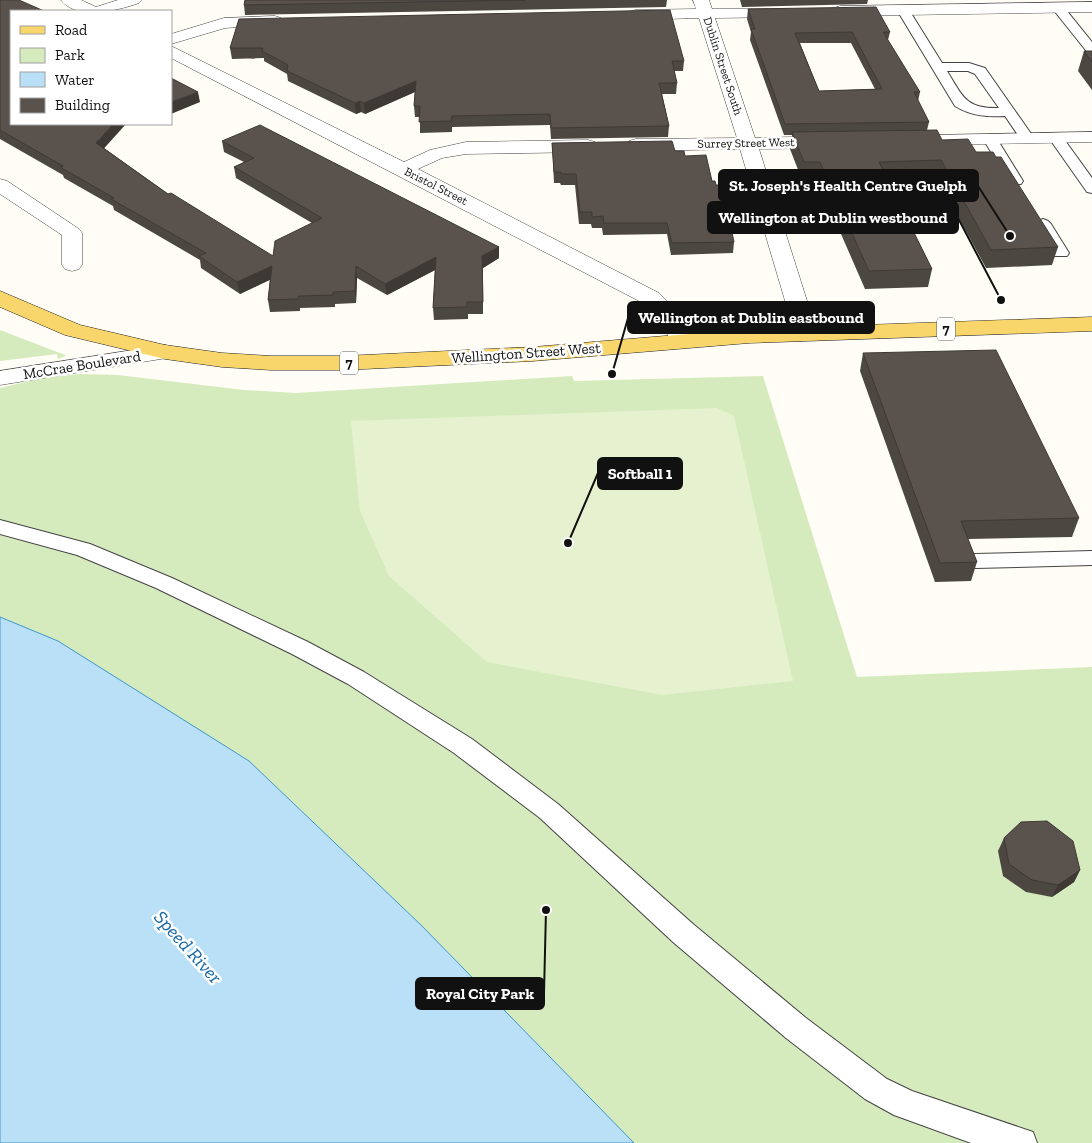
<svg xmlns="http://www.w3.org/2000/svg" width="1092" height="1143" viewBox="0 0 1092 1143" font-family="'Zilla Slab',serif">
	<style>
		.green { fill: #d5ebbd }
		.pitch { fill: #e6f2cf }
		.water { fill: #b9e0f7; stroke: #3f96cf }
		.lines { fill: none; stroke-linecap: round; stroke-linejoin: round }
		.lane-casing { stroke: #444; stroke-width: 2 }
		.street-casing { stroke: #444; stroke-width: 1 }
		.primary-casing { stroke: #222; stroke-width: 1 }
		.lane { fill: #fff; fill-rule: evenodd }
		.street { fill: #fff; fill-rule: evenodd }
		.primary { fill: #f9d66b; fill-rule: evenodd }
		.wall { fill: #4d4742; fill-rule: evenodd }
		.shaded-wall { fill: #3f3936 }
		.building { fill: #5a524d; stroke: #3f3936; fill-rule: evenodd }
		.labels { text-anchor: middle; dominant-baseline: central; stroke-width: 5; stroke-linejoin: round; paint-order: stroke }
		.far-street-label { font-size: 12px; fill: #111; stroke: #fff }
		.shield { fill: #fff; stroke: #585858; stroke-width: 1 }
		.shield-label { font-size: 14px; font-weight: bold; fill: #111 }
		.street-label { font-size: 15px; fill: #111; stroke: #fff }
		.near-water-label { font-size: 19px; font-style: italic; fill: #1768a6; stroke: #fff }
		.leader { fill: none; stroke: #111; stroke-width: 2 }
		.callout-dot { fill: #111; stroke: #fff; stroke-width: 2 }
		.callout { fill: #111; stroke: #111; stroke-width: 2 }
		.callout-label { font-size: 16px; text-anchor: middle; font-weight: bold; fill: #fff }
	</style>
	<rect width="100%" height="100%" fill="#fffdf5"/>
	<g class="green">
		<path d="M0 330 65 355 66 356 58 359 57 354 0 361Z"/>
		<path d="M80 374 118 375 244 390 296 393 572 376 574 381 763 376 857 677 1092 667V1143H0V388L42 378Z"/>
	</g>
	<path class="pitch" d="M717 408 734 416 793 681 662 695 487 662 389 576 360 511 351 421Z"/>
	<path class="water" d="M0 617 58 641 249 761 421 925 634 1143H0Z"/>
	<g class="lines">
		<g class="lane-casing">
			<g id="lane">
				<path d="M1058 4 1062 5 1092 42V54L1088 53 1052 8Z"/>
				<path d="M903 6 909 10 942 63H969L985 68 1034 138 1032 141H1022L1005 116C987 117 971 116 955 106L897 10ZM947 71H968L975 74 999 108C966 109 963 97 947 71Z"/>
				<path d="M1056 134 1061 135 1092 178V193L1087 192 1049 138 1051 135Z"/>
				<path d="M990 135 995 136 997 139 1023 181 1021 184H1011L1009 181 983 139 985 136Z"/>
				<path d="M1043 219 1048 221 1051 224 1069 253 1067 256H1055L1053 253 1035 224 1038 221Z"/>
				<path d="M0 520 90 544 172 578 308 642 364 672 472 739 558 804 693 924 806 1018 887 1079 912 1091 1033 1132 1037 1143H971L894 1115 865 1099 786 1038 673 942 540 818 454 753 348 684 292 654 156 588 77 555 0 534Z"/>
				<path d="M1092 551V565L975 568 968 566 964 561 968 556 975 554Z"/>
			</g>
		</g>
		<g class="street-casing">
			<g id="street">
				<path d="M61 0H81L96 7 118 0H142L139 3C120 10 76 21 61 0Z"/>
				<path d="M693 0H709L712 9H791L793 12 791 15 785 17 715 18 755 138 828 136 834 138 837 142 834 146 828 148 759 149 808 304 811 334 808 339 800 341 792 339 789 334 786 304 740 149 636 151 629 149 627 145 629 141 636 139 737 138 699 18 635 20 629 18 627 15 629 12 635 10 696 9Z"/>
				<path d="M1092 2V12L840 16 834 14 832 11 834 8 840 6Z"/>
				<path d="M275 16 281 18 283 21 281 24 225 28 171 44V34L224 18Z"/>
				<path d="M171 46 404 162 430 150 466 142 588 140 595 142 597 146 595 150 588 152 466 154 442 158 418 169 659 293 678 312 692 341 689 346 681 348 673 346 659 317 643 303 171 58Z"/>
				<path d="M1092 132V142L931 145 925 144 922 140 925 136 931 135Z"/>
				<path d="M0 179 7 181 79 229 82 233V265L79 269 72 271 65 269 62 265V235L0 194Z"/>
				<path d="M165 345 173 347 176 352 173 357 0 385V371Z"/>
			</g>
		</g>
		<g class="primary-casing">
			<path id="primary" d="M0 291 80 325 165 345 222 353 271 356H343L533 347 749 329 1092 317V331L749 343 533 361 343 370H271L222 367 165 359 65 335 0 307Z"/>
		</g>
		<use href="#lane" class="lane"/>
		<use href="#street" class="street"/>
		<use href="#primary" class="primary"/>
	</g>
	<g class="wall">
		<path d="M0 0 104 148 168 194 273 256 312 223 236 178 234 167 244 162 224 152 222 141 499 247V258L483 268V314H468V319L434 320 433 308 435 270 387 295 357 278 356 303 335 304V307L300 308V311L270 312 268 300 270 279 240 294 201 268 200 260 114 210 113 206 64 178 63 175 0 139Z"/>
		<path d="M245 0H667L666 7 245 15 244 5Z"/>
		<path d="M740 0H868L867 4 742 7Z"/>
		<path d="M748 9 890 32 888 40 920 92 918 101 929 122 927 130 942 140 976 152 996 157 1058 247 1052 265 986 268 937 178 887 179 932 269 928 287 865 289 817 179 802 180 790 149 792 135H784L750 40 751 32 747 19ZM800 43H851L875 89 819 91Z"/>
		<path d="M239 19 684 61 683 71H674L677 83 676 94H662L669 126 668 137 551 139 550 125 452 127V132L420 133V117H415L414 106 415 92 365 114 361 112 356 114 288 81 287 74 264 61V58L232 59 230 48Z"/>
		<path d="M1084 51H1092V90L1078 71Z"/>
		<path d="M552 143 675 151 685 156 712 181 734 242 733 253 671 255 667 234 603 235 602 228H592L591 224H579L575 185H561L560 183H554Z"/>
		<path d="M863 353 1079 518 1072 537 968 539 977 562 971 581 935 582 860 371Z"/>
		<path d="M1004 838 1080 870 1074 882 1052 897 1026 892 1003 876 998 851Z"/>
	</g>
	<g class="shaded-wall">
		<path d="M416 81 417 91 365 114 364 103Z"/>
		<path d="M198 92 200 102 171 114V102Z"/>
		<path d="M360 101 361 112 356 114 355 103Z"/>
		<path d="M113 124H126L99 154 96 143Z"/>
		<path d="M499 247V258L483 268V314L482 256Z"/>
		<path d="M436 257 437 269 387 295 385 284Z"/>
		<path d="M272 266 274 278 240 294 237 282Z"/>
		<path d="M356 266 357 278 356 303 355 291Z"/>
		<path d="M1080 870 1074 882 1052 897 1058 885Z"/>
	</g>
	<g class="building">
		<path d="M0 0H19L44 11H11V124H113L96 143 168 194 171 193 273 256 275 241 322 218 234 167 254 158 222 141 260 125 499 247 482 256 483 302H467V307L433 308 436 257 385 284 356 266 355 291 333 292V295L299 296 298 299 268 300 272 266 237 282 199 256 206 253 111 199 114 198 60 167 63 166 0 130Z"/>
		<path d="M245 0H526L244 5Z"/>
		<path d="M876 7 890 32H883L920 92H914L929 122 785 124 751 29H755L748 9ZM852 32 882 89 819 91 795 33Z"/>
		<path d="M670 10 684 61H672L677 83H659L669 126 551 128 550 114 452 116 451 121 419 122 420 106H414L416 81 364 103 360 101 355 103 287 71 288 65 262 51 263 48H230L239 19Z"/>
		<path d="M1084 51H1092V62Z"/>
		<path d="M171 78 198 92 171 102Z"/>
		<path d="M937 130 942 140 968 139 976 152H993L996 157H1001L1058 247 991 250 941 160 879 162 932 269 869 271 820 162H804L792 132Z"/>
		<path d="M672 141 675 151H684L685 156 706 155 712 181H715L716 185H722L734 242 672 243 667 223H604L603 216 592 217V212H580L576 174H561V172H554L552 143Z"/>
		<path d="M996 350 1079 518 961 521 977 562 940 563 863 353Z"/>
		<path d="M1047 821 1073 841 1080 870 1058 885 1032 880 1009 864 1004 838 1021 822Z"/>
	</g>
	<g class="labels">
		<g class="far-street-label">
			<text transform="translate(723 66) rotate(72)">Dublin Street South</text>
			<text transform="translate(746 143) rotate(-1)">Surrey Street West</text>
			<text transform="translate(436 186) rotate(27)">Bristol Street</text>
		</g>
		<g class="shield">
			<rect x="937" y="317.5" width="18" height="23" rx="4"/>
			<rect x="340" y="351.5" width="18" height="23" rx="4"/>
		</g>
		<g class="shield-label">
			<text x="946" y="329">7</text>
			<text x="349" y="363">7</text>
		</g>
		<g class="street-label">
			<text transform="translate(526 353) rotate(-4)">Wellington Street West</text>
			<text transform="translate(82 365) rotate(-9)">McCrae Boulevard</text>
		</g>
		<g class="near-water-label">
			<text transform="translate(188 947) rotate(48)">Speed River</text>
		</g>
	</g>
	<path class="leader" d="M1010 236L978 186M1001 300L958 218M612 374L628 318M568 543L598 473M546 910L544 993"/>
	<g class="callout-dot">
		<circle cx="1010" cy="236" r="5"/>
		<circle cx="1001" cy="300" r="5"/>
		<circle cx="612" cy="374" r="5"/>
		<circle cx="568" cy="543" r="5"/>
		<circle cx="546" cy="910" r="5"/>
	</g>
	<g class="callout">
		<rect x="719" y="170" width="259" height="31" rx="5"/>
		<rect x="708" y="202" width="250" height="31" rx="5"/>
		<rect x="628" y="302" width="246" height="31" rx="5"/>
		<rect x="598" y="458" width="84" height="31" rx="5"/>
		<rect x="416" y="978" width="128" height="31" rx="5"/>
	</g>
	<g class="callout-label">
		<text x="848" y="191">St. Joseph's Health Centre Guelph</text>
		<text x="833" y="223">Wellington at Dublin westbound</text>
		<text x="751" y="323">Wellington at Dublin eastbound</text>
		<text x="640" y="479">Softball 1</text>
		<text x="480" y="999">Royal City Park</text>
	</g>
	<rect x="10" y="10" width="162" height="115" fill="#ffffff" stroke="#a0a0a0"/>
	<rect x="20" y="26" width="25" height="8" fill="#f9d66b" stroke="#a0a0a0"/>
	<text x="55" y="35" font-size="15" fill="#111111">Road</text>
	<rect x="20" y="48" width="25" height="15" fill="#d5ebbd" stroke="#a0a0a0"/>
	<text x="55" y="60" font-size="15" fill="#111111">Park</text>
	<rect x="20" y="72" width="25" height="15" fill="#b9e0f7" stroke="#a0a0a0"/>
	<text x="55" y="85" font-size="15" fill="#111111">Water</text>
	<rect x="20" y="98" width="25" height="15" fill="#5a524d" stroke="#a0a0a0"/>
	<text x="55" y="110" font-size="15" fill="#111111">Building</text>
</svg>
